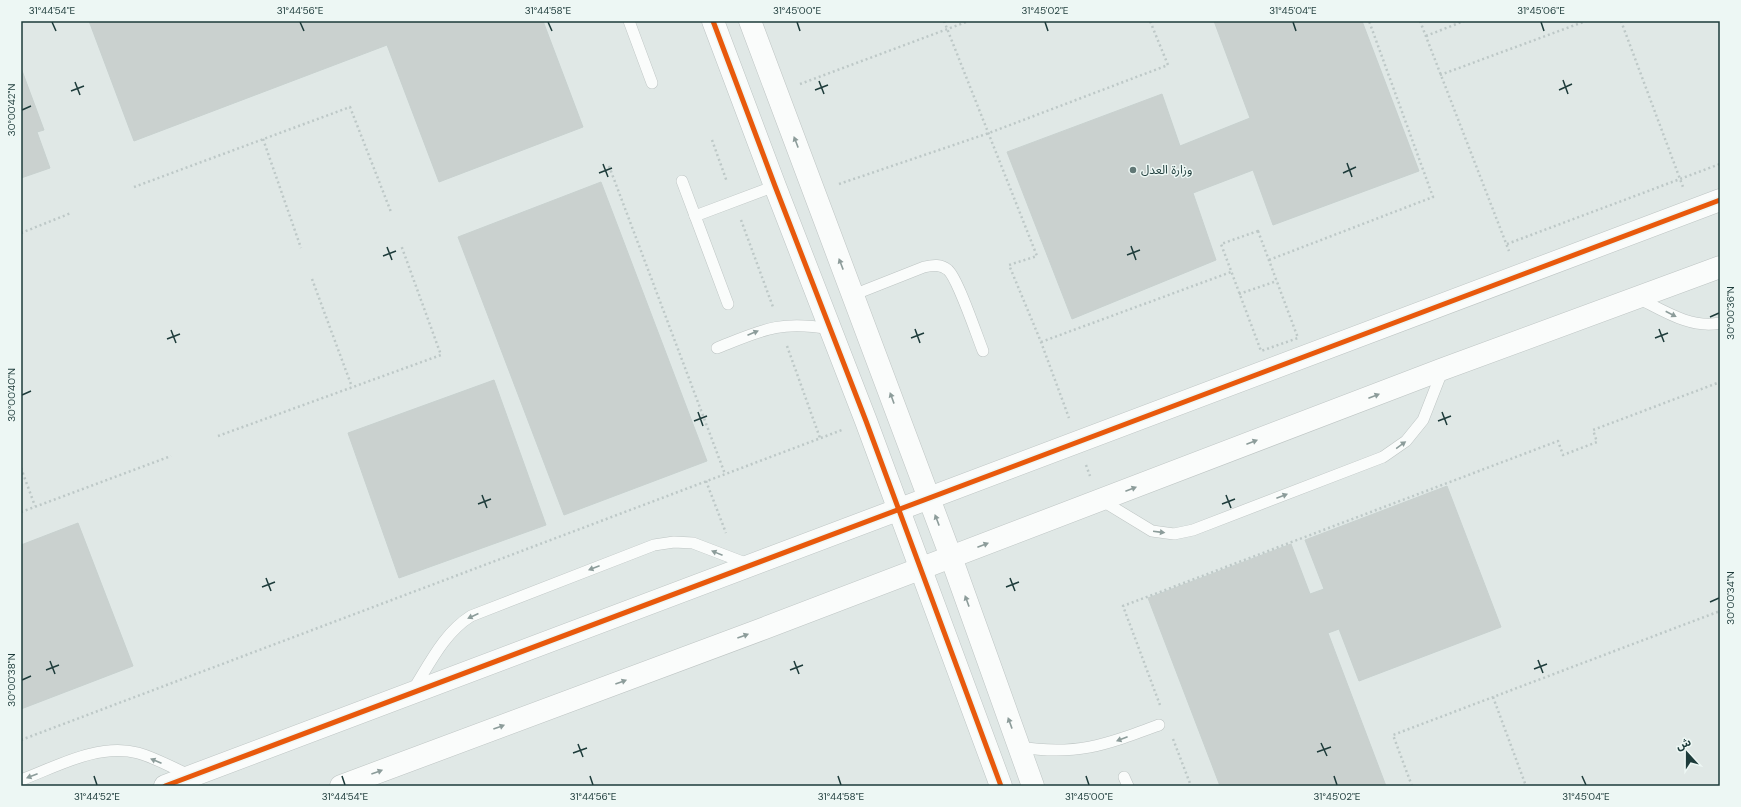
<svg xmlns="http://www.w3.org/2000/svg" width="1741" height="807" viewBox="0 0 1741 807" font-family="'DM Sans','Noto Sans Arabic',sans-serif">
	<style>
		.building { fill: #cad1cf; stroke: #c8d1cf }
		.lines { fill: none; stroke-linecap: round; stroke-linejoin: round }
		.lane-casing { stroke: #bdc4c3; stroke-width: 12 }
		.street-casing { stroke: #bdc4c3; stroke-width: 23 }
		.path { stroke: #bdc8c7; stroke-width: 2.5; stroke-dasharray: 2 3; stroke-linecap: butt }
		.lane { stroke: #fafcfb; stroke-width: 11 }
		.street { stroke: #fafcfb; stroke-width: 22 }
		.cycleway-casing { stroke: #edf7f4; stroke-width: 8 }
		.cycleway { stroke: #e8590c; stroke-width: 5 }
		.oneway { fill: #8c9c9a }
		.ticks { fill: none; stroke: #1d3b3a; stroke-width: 1.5 }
		.poi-dot { fill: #617876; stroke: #edf7f4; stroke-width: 1.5 }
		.labels { text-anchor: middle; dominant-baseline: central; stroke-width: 3; stroke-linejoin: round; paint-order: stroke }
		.poi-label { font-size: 12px; fill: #1d3b3a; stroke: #edf7f4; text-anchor: start }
		.neatline { fill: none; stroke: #1d3b3a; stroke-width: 1.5 }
		.ticks-label { font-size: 10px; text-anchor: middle; fill: #1d3b3a }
	</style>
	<rect width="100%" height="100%" fill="#e0e8e6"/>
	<g class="building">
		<path d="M89 21H543L583 127 439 182 387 45 134 141Z"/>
		<path d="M1214 21H1362L1419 171 1273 225 1253 170 1193 193 1216 260 1072 319 1007 152 1162 94 1180 146 1250 118Z"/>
		<path d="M21 68 44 130 37 132 50 168 21 178Z"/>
		<path d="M601 182 707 461 564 515 458 237Z"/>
		<path d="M494 380 546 525 399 578 348 433Z"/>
		<path d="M1447 486 1501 627 1359 681 1339 629 1328 633 1386 786H1220L1148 598 1291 544 1310 594 1324 589 1305 540Z"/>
		<path d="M78 523 133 666 21 709V545Z"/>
	</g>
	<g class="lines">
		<g class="lane-casing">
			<g id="lane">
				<path d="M629 21 652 83"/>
				<path d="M682 181 728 304"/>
				<path d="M695 216 775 186"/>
				<path d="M853 295 924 267C933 265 941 264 948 270 958 279 977 336 983 351"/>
				<path d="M1638 298C1664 311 1691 329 1720 323"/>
				<path d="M717 348C762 330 780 320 830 329"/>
				<path d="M1101 500 1152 531 1174 534 1193 530 1383 457 1406 441 1423 420 1443 369"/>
				<path d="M413 690C430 663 444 633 471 616L654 545 674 542 693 543 748 564"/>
				<path d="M1019 747C1077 756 1105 745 1159 725"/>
				<path d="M1124 777 1128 786"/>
				<path d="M21 780C58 766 98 743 138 753 156 758 173 768 189 775"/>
			</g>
		</g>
		<g class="street-casing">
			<g id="street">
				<path d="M713 21 775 186 866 421 1001 786"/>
				<path d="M750 21 951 557 1033 786"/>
				<path d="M165 786 1720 200"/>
				<path d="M341 786 765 628 1443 369 1720 267"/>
			</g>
		</g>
		<g class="path">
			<path d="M944 21 1037 256 1009 265 1041 342 1069 418"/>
			<path d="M1420 21 1509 251"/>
			<path d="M1621 21 1683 187"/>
			<path d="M1426 36 1464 21"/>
			<path d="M1440 75 1586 21"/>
			<path d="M800 84 969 21"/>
			<path d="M263 139 301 248"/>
			<path d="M712 140 727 182"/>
			<path d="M609 166 725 474"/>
			<path d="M839 184 989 133 1168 65 1150 21"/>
			<path d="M134 187 350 107 391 212"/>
			<path d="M741 220 773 307"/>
			<path d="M1258 231 1298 338 1261 351 1221 244Z"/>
			<path d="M21 233 71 213"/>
			<path d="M1507 244 1720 164"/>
			<path d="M1269 260 1433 197 1369 21"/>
			<path d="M312 279 352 387"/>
			<path d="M1239 294 1277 281"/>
			<path d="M1041 342 1231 272"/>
			<path d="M787 346 820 438"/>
			<path d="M218 436 441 355 401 245"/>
			<path d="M1086 465 1090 476"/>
			<path d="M21 468 35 506"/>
			<path d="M706 481 726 533"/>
			<path d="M21 512 171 456"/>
			<path d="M1493 697 1526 786"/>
			<path d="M1160 705 1123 606 1558 441 1563 455 1597 442 1593 430 1720 382"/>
			<path d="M1173 739 1191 786"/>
			<path d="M21 740 842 430"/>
			<path d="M1412 786 1393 735 1720 611"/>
		</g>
		<use href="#lane" class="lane"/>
		<use href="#street" class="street"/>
		<g class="cycleway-casing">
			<g id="cycleway">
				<path d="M713 21 775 186 866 421 1001 786"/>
				<path d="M165 786 1720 200"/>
			</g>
		</g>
		<use href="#cycleway" class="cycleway"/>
	</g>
	<defs><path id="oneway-solid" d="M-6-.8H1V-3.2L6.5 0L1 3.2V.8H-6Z"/></defs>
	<g class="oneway">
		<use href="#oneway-solid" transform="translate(796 142) rotate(-111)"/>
		<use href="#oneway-solid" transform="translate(841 264) rotate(-111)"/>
		<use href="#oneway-solid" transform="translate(1671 314) rotate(27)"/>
		<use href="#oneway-solid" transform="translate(753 333) rotate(-23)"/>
		<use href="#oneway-solid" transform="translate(1374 396) rotate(-21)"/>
		<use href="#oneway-solid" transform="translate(892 398) rotate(-110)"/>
		<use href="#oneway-solid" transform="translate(1252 442) rotate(-21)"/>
		<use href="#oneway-solid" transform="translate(1401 445) rotate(-36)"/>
		<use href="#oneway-solid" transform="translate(1131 489) rotate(-21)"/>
		<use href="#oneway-solid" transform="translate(1282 496) rotate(-21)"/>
		<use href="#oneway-solid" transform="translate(937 520) rotate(-111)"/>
		<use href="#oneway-solid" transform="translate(1159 532) rotate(7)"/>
		<use href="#oneway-solid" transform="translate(983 545) rotate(-21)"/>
		<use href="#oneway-solid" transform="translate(717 553) rotate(-158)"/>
		<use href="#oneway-solid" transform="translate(594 568) rotate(159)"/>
		<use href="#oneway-solid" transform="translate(967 601) rotate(-110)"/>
		<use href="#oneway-solid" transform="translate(473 616) rotate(155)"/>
		<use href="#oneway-solid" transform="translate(743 636) rotate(-20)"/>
		<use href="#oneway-solid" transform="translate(621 682) rotate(-20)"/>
		<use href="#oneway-solid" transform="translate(1010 723) rotate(-110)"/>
		<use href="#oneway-solid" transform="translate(499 727) rotate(-20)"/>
		<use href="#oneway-solid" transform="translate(1122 739) rotate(159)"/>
		<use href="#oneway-solid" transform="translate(156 761) rotate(-157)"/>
		<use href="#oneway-solid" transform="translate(377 772) rotate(-20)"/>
		<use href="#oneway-solid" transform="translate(32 776) rotate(159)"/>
	</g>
	<path class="ticks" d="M52 22 56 31M300 22 304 31M548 22 552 31M797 22 800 31M1045 22 1048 31M1293 22 1296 31M1541 22 1544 31M1563 80 1568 94M819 81 824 94M75 82 80 95M815 90 828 85M1559 90 1572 84M71 91 84 86M22 110 31 106M1347 163 1352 177M603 164 608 177M599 173 612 168M1343 173 1356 167M1131 246 1136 260M387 247 392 260M1127 255 1140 250M383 256 396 251M1710 317 1719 313M915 329 920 343M1659 329 1664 342M171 330 176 343M911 338 924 333M1655 338 1668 333M167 339 180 334M22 395 31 391M698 412 703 426M1442 412 1447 425M694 421 707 416M1438 421 1451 416M482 495 487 508M1226 495 1231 508M478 504 491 499M1222 504 1235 499M266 578 271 591M1010 578 1015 591M262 587 275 582M1006 587 1019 582M1710 602 1719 598M1538 660 1543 673M50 661 55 674M794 661 799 674M1534 669 1547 664M46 670 59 665M790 670 803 665M22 680 31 676M1321 743 1327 756M578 744 583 757M1317 752 1331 747M573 753 587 748M94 776 97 785M342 776 345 785M590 776 593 785M838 776 841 785M1086 776 1089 785M1334 776 1337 785M1582 776 1586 785"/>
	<circle class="poi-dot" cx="1133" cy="170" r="4"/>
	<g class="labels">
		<g class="poi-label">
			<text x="1141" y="170">وزارة العدل</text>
		</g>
	</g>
	<rect width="1741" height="807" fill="none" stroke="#edf7f4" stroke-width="44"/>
	<g transform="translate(1687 753) rotate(339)" stroke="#edf7f4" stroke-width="3" paint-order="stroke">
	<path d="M0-3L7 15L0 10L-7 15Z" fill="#1d3b3a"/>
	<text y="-6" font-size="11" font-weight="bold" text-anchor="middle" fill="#1d3b3a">ش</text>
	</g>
	<rect x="22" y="22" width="1697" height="763" class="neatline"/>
	<g class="ticks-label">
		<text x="52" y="14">31°44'54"E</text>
		<text x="300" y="14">31°44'56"E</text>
		<text x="548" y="14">31°44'58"E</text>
		<text x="797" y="14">31°45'00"E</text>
		<text x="1045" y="14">31°45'02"E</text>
		<text x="1293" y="14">31°45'04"E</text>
		<text x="1541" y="14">31°45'06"E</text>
		<text transform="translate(11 110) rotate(-90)" y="4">30°00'42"N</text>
		<text transform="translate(1730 313) rotate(-90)" y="4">30°00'36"N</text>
		<text transform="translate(11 395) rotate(-90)" y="4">30°00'40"N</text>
		<text transform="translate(1730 598) rotate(-90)" y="4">30°00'34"N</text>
		<text transform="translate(11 680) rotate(-90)" y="4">30°00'38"N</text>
		<text x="97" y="800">31°44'52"E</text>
		<text x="345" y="800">31°44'54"E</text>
		<text x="593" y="800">31°44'56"E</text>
		<text x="841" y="800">31°44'58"E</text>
		<text x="1089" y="800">31°45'00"E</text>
		<text x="1337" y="800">31°45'02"E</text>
		<text x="1586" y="800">31°45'04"E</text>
	</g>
</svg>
